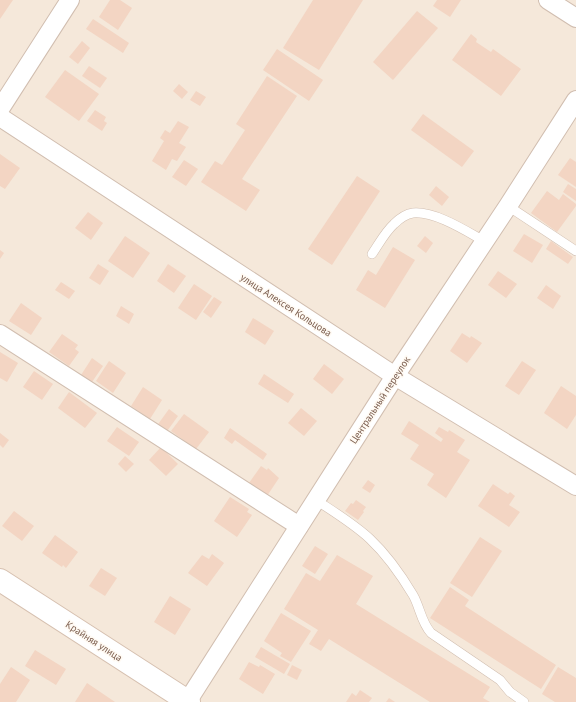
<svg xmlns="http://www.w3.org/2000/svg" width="576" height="702" viewBox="0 0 576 702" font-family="'PT Sans',sans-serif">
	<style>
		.residential { fill: #f5e8da }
		.building { fill: #f3d5c3 }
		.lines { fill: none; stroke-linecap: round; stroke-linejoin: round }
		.lane-casing { stroke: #d1beb0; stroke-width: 10 }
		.street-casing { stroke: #d1beb0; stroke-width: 20 }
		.secondary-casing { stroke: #d6c0b0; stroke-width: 24 }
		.lane { stroke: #fff; stroke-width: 9 }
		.street { stroke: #fff; stroke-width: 18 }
		.secondary { stroke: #fff; stroke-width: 22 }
		.labels { text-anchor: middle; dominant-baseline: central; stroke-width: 3; stroke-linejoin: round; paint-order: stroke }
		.street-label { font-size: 10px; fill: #7a5c4d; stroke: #fffaf3 }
	</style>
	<rect width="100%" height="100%" fill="#fdf6ec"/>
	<rect class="residential" x="0" y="0" width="576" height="702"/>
	<g class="building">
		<path d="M0 0H13L0 19Z"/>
		<path d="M110 0H120L132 8 118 30 99 17Z"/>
		<path d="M313 0H363L319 70 283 48Z"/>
		<path d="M437 0H461L450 17 433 6Z"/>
		<path d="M417 11 438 28 393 80 373 62Z"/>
		<path d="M93 19 129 43 123 53 86 29Z"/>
		<path d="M471 34 477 39 476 42 491 52 493 49 521 69 501 96 452 60Z"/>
		<path d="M82 41 90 48 78 64 69 57Z"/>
		<path d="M277 49 323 80 309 101 263 70Z"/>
		<path d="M89 66 107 78 100 88 82 76Z"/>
		<path d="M65 70 99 94 79 121 45 97Z"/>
		<path d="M267 76 297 96 242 179 260 190 246 211 201 182 215 161 222 165 245 130 236 124Z"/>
		<path d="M179 84 188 92 182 99 173 91Z"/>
		<path d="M196 91 206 97 200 106 190 100Z"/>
		<path d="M95 110 106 117 104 121 107 123 102 131 87 121Z"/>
		<path d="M423 114 474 151 462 167 411 130Z"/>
		<path d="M178 121 189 127 179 143 186 147 177 161 172 159 166 170 152 161 164 141 160 138 165 130 170 133Z"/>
		<path d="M0 154 20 168 5 189 0 186Z"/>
		<path d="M570 158 576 162V187L558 175Z"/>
		<path d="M184 160 198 169 186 186 172 177Z"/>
		<path d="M357 176 380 191 332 265 308 249Z"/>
		<path d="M568 184 576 189V201L563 192Z"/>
		<path d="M436 186 449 197 442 206 429 195Z"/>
		<path d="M547 191 559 200 563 194 576 204V206L557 232 531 213Z"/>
		<path d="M88 212 103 223 91 240 75 228Z"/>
		<path d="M524 234 543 245 532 263 513 251Z"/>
		<path d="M125 236 150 253 133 278 108 261Z"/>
		<path d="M425 236 433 243 426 253 417 246Z"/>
		<path d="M551 241 573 257 568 264 546 249Z"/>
		<path d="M393 247 415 260 385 308 356 290 368 270 376 275Z"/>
		<path d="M0 250 4 253 0 259Z"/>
		<path d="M98 264 109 271 100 285 89 278Z"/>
		<path d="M168 264 186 276 174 293 157 281Z"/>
		<path d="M498 271 517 284 506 298 488 285Z"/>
		<path d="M61 282 75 291 69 299 55 290Z"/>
		<path d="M194 284 212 296 196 320 178 308Z"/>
		<path d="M546 285 561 296 553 309 537 298Z"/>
		<path d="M214 297 222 302 211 318 203 312Z"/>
		<path d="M21 303 42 318 31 335 9 321Z"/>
		<path d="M121 306 134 314 129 324 116 316Z"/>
		<path d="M253 318 274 331 265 345 245 332Z"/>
		<path d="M462 333 470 338 471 336 482 343 467 363 450 351Z"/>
		<path d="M62 334 78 345 75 349 79 352 69 366 49 352Z"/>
		<path d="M0 352 18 363 7 382 0 378Z"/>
		<path d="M92 358 103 366 92 382 81 375Z"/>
		<path d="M109 361 126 373 113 393 96 381Z"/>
		<path d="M522 361 536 370 519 395 505 386Z"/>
		<path d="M324 364 344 379 332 394 313 379Z"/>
		<path d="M34 371 53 384 42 400 23 387Z"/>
		<path d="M264 374 294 394 288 403 258 384Z"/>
		<path d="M561 386 576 396V415L567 429 544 413Z"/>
		<path d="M143 387 162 400 150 419 131 406Z"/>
		<path d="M69 392 97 413 85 428 58 408Z"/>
		<path d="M301 408 317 421 304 436 288 423Z"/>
		<path d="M169 409 178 416 165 434 156 427Z"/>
		<path d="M184 414 209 432 196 449 171 431Z"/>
		<path d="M409 421 441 442 443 439 435 433 439 427 448 432 449 430 465 440 457 452 470 460 446 498 427 485 434 474 410 459 419 445 401 434Z"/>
		<path d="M117 427 139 442 129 456 107 441Z"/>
		<path d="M230 428 267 454 263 460 235 440 232 444 224 438Z"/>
		<path d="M0 433 9 440 3 448 0 445Z"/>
		<path d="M161 447 178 464 166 476 149 460Z"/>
		<path d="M125 456 134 464 126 472 118 464Z"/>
		<path d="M261 466 267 470 268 468 279 478 267 496 249 483Z"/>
		<path d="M368 480 375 485 370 493 362 488Z"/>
		<path d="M493 484 508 494 510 492 515 496 509 505 520 512 509 527 478 506Z"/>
		<path d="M230 497 249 509 247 512 252 515 237 537 214 521Z"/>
		<path d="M356 500 366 507 363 511 364 512 358 520 345 511 351 503 353 504Z"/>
		<path d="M14 511 34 526 22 541 2 526Z"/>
		<path d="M55 535 78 552 66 568 63 565 62 567 42 553Z"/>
		<path d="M480 537 502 551 472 597 450 583Z"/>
		<path d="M315 546 328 554 315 574 302 566Z"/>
		<path d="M212 554 224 563 207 586 188 573 202 555 209 559Z"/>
		<path d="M337 555 373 576 356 604 490 687 483 698 490 702H430L329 639 321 651 309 644 318 630 284 609 306 573 320 581Z"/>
		<path d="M101 568 117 578 105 596 89 586Z"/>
		<path d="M450 587 469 600 465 606 556 665 541 689 430 618Z"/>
		<path d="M170 596 191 609 175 635 154 622Z"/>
		<path d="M281 613 311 631 291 662 280 656 282 653 264 641Z"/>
		<path d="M261 647 290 664 284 674 255 657Z"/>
		<path d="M35 650 66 669 56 685 25 666Z"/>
		<path d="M249 662 259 667 260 665 275 674 263 694 239 679Z"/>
		<path d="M292 665 302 670 297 680 287 675Z"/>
		<path d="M11 667 30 680 16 702H0V684Z"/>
		<path d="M558 667 576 678V702H555L542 694Z"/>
		<path d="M87 683 115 702H75Z"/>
		<path d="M360 690 372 698 369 702H346L352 693 356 696Z"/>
		<path d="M389 698 395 702H386Z"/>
	</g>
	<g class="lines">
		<g class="lane-casing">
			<g id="lane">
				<path d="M508 206 576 251"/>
				<path d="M372 254C379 244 385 232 394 224 399 219 406 214 413 213 435 211 466 231 484 241"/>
				<path d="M316 500C334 512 354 524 370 539 387 555 401 575 413 595 420 607 421 622 431 633L500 680 510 692 524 702"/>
			</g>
		</g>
		<g class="street-casing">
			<g id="street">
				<path d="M548 0 576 18"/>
				<path d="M0 109 70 0"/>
				<path d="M0 117 395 376 576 486"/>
				<path d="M0 334 299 526"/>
				<path d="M187 702 395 376 508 206 576 100"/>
			</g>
		</g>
		<g class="secondary-casing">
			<path id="secondary" d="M0 580 189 702"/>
		</g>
		<use href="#lane" class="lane"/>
		<use href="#street" class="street"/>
		<use href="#secondary" class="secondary"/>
	</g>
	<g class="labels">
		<g class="street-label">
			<text transform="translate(286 305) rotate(33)">улица Алексея Кольцова</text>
			<text transform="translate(380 400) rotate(-57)">Центральный переулок</text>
			<text transform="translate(94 641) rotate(33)">Крайняя улица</text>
		</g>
	</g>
</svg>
